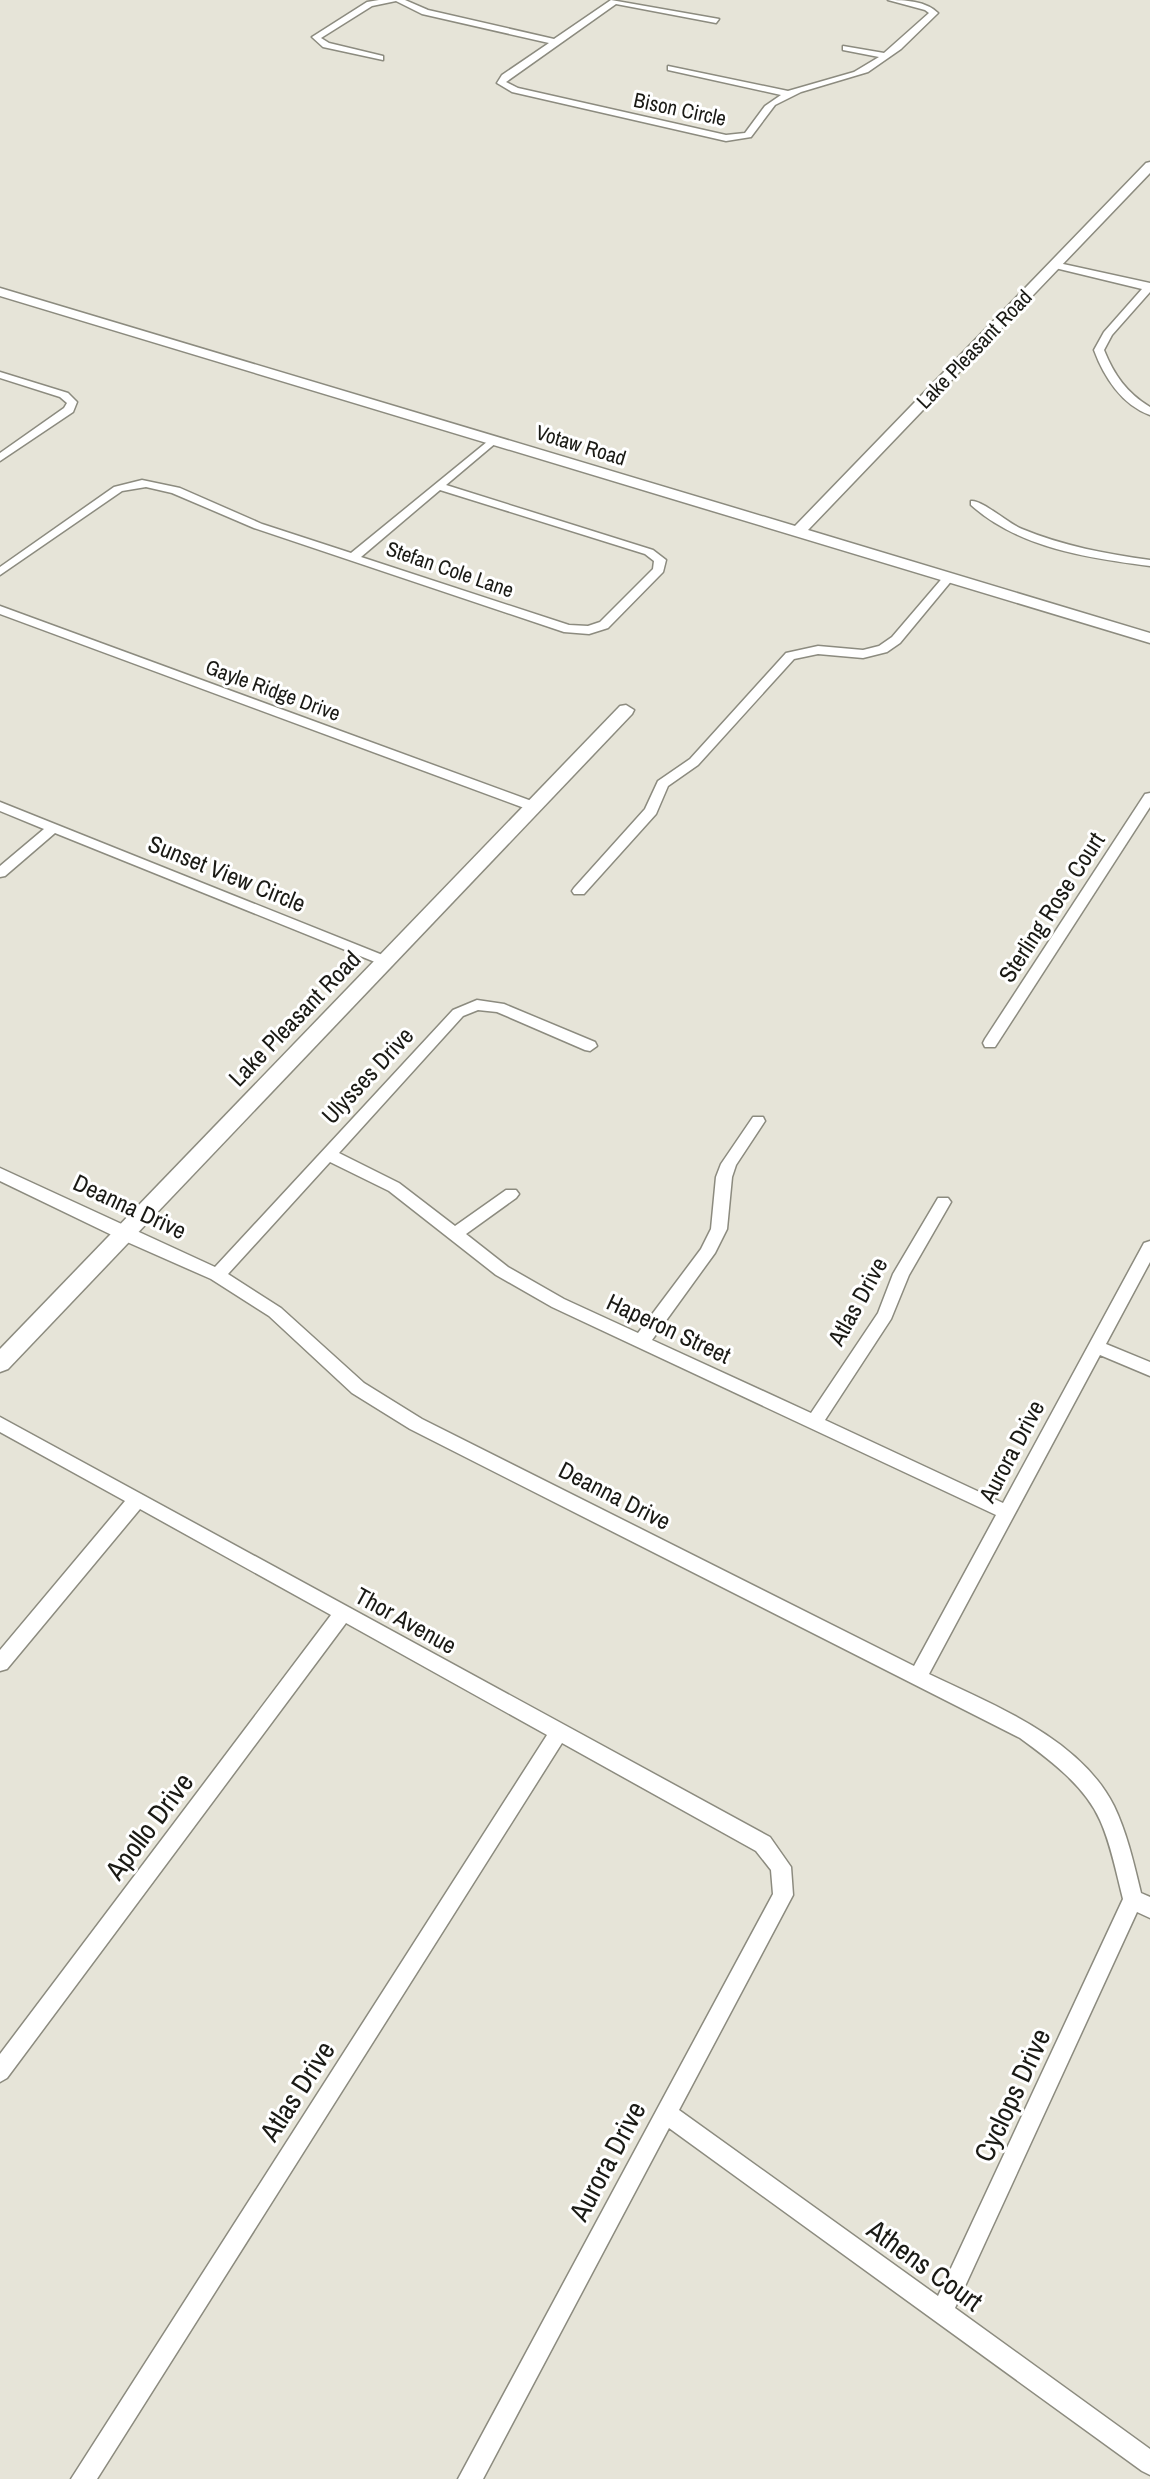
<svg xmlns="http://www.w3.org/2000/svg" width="1150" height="2479" viewBox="0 0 1150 2479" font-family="'Archivo Narrow',sans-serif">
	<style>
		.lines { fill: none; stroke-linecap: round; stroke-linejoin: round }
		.minor-casing { stroke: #8c8b7f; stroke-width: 3 }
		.tertiary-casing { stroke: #8c8b7f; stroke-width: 3 }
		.minor { fill: #fff; fill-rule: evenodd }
		.tertiary { fill: #fff; fill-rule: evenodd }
		.labels { text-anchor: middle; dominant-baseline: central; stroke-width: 6; stroke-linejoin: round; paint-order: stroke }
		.far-street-label { font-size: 21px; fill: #1a1a15; stroke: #fff }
		.street-label { font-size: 24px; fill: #1a1a15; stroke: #fff }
		.near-street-label { font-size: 28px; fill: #1a1a15; stroke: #fff }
	</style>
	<rect width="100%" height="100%" fill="#e6e4d8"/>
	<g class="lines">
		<g class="minor-casing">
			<g id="minor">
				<path d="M379 0H405L428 10 554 39 611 0 719 19 716 23 616 4 506 82 518 88 726 135 745 133 765 106 781 95 668 70V66L788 91 854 72 879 57 843 50V46L884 53 929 13 925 10 888 0C905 0 926 1 938 13L901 49 868 72 801 92 775 105 751 137 726 141 512 92 497 83 502 75 549 43 422 14 396 1 372 6 321 38 329 43 383 56V60L323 47 312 37 367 2Z"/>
				<path d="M1054 262 1150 283V292L1112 335 1104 350C1114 375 1127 393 1150 407V415C1122 405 1104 377 1094 350L1104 332 1142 289 1051 267 1049 265Z"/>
				<path d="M0 372 68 393 77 402 73 412 0 461V453L64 408 67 403 60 397 0 378Z"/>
				<path d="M493 437 497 438V442L446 485 653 550 666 560 663 572 608 628 589 634 564 632 254 528 172 493 146 487 122 491 0 575V567L114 487 142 480 180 488 262 524 351 553ZM440 490 645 554 654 561 653 569 600 622 588 626 569 625 361 557Z"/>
				<path d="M971 501C981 499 1009 524 1022 529 1063 546 1107 554 1150 560V566C1088 558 1019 548 971 505Z"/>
				<path d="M949 574 955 577 953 579 900 643 887 652 863 658 818 654 794 659 698 765 668 786 656 814 584 894H574L572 891 574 888 645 809 658 781 690 759 786 653 818 646 863 650 879 646 892 637 945 575Z"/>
				<path d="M0 606 537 803 538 806 537 809H527L0 614Z"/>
				<path d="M1150 793V807L995 1047H985L983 1043 985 1039 1145 794Z"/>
				<path d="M0 802 390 958 392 961 385 966 380 964 55 833 5 876 0 877V866L44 829 0 811Z"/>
				<path d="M477 1000 504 1004 595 1042 597 1046 590 1051 585 1050 497 1012 478 1010 463 1016 339 1153 399 1183 455 1226 506 1190H516L519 1194 516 1198 466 1234 508 1267 564 1299 638 1333 701 1249 711 1229 716 1177 721 1164 753 1117H763L765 1121 736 1165 732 1177 727 1229 715 1253 652 1340 811 1413 878 1313 893 1274 938 1198H948L951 1202 909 1275 891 1319 825 1420 1003 1503 1144 1243 1150 1241V1262L1106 1344 1150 1362V1376L1100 1355 929 1674C993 1705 1080 1738 1114 1806 1127 1833 1134 1864 1141 1893L1150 1897V1918L1137 1912 955 2308 1150 2449V2475L1142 2471 669 2128 483 2479H458L773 1894 771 1870 756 1851 562 1743 97 2479H71L547 1735 346 1623 7 2078 0 2082V2054L331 1615 140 1509 7 1669 0 1671V1650L125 1501 0 1432V1417L770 1837 791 1867 793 1895 679 2110 938 2296 1123 1899C1116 1872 1111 1844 1100 1820 1085 1786 1050 1760 1020 1738L410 1429 352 1393 269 1316 211 1279 118 1238 0 1181V1168L215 1267 453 1010ZM330 1162 389 1191 496 1275 552 1307 996 1515 914 1666 422 1419 364 1383 281 1308 228 1274Z"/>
			</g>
		</g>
		<g class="tertiary-casing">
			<g id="tertiary">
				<path d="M1150 162V173L808 530 1150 633V643L0 296V288L795 526 1146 163Z"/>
				<path d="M626 705 634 710 632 714 8 1369 0 1372V1349L620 706Z"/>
			</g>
		</g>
		<use href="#minor" class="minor"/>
		<use href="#tertiary" class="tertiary"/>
	</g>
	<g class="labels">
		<g class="far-street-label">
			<text transform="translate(680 109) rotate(12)">Bison Circle</text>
			<text transform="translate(974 349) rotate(-46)">Lake Pleasant Road</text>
			<text transform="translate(581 445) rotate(17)">Votaw Road</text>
			<text transform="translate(450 569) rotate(19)">Stefan Cole Lane</text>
			<text transform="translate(273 690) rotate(20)">Gayle Ridge Drive</text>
		</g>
		<g class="street-label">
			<text transform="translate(227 873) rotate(22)">Sunset View Circle</text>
			<text transform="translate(1051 907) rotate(-57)">Sterling Rose Court</text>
			<text transform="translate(294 1018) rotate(-46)">Lake Pleasant Road</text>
			<text transform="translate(367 1075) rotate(-47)">Ulysses Drive</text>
			<text transform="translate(130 1206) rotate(25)">Deanna Drive</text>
			<text transform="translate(857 1301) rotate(-61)">Atlas Drive</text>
			<text transform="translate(669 1328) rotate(25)">Haperon Street</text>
			<text transform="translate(1011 1451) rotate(-62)">Aurora Drive</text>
			<text transform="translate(615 1495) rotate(27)">Deanna Drive</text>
			<text transform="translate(406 1620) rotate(29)">Thor Avenue</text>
		</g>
		<g class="near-street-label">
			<text transform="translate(149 1826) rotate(-53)">Apollo Drive</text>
			<text transform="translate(297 2091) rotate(-57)">Atlas Drive</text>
			<text transform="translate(1012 2095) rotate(-65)">Cyclops Drive</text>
			<text transform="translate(607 2161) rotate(-62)">Aurora Drive</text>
			<text transform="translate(925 2265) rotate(36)">Athens Court</text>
		</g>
	</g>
</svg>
